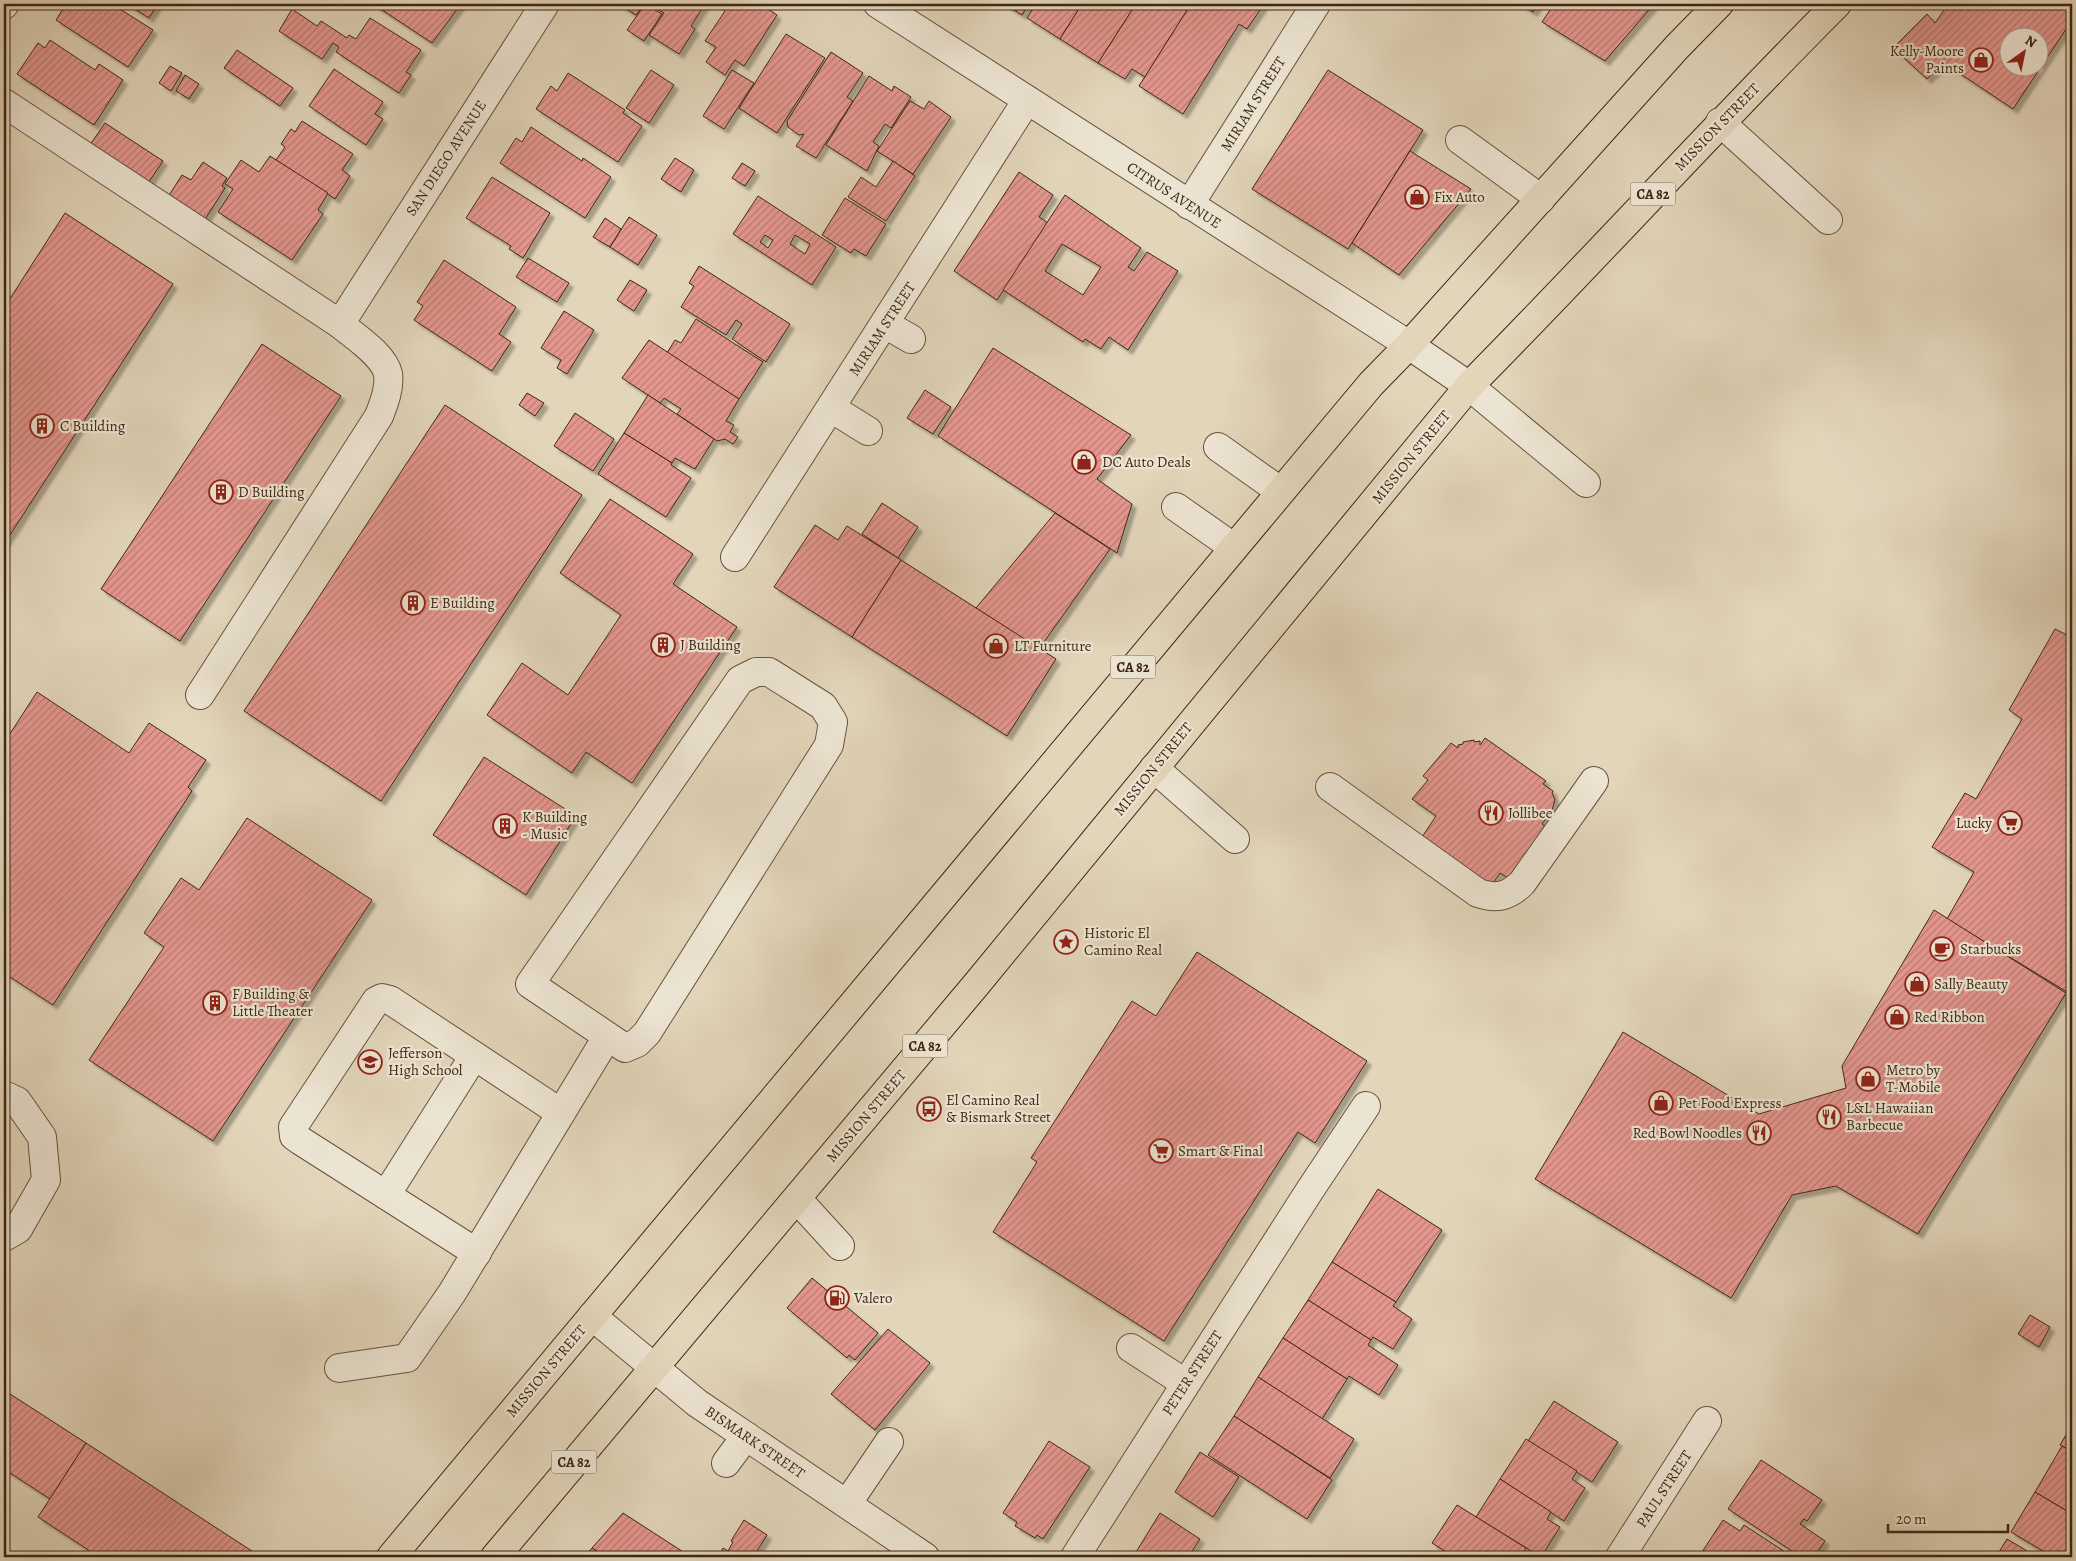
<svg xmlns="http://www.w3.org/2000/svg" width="2076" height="1561" viewBox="0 0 2076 1561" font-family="Alegreya,serif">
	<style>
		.building { fill: url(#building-hatch); stroke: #3f2713; fill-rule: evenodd; filter: url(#shadow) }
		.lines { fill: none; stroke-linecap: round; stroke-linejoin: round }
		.minor-casing { stroke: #68523d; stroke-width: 30 }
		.major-casing { stroke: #3f2713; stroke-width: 30 }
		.minor { stroke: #ece4d2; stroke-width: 28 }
		.major { stroke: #e2d5ba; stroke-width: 28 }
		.labels { text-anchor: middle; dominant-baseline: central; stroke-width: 4.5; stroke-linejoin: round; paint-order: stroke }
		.shield { fill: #ece4d2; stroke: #73604c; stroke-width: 1 }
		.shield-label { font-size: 14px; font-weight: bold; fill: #3f2713 }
		.poi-label { font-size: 15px; fill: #3f2713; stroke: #ece4d2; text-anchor: start }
		.street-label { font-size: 15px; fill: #3f2713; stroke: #ece4d2 }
	</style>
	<defs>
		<pattern id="building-hatch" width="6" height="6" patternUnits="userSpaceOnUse" patternTransform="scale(1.25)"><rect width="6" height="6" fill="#e5978f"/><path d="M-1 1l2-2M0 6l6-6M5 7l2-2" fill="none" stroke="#bb7b74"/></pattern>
		<filter id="shadow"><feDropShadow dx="4.5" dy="4.5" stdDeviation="1" flood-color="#0004"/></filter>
	</defs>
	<rect width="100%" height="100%" fill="#e2d5ba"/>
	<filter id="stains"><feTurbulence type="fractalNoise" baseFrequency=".004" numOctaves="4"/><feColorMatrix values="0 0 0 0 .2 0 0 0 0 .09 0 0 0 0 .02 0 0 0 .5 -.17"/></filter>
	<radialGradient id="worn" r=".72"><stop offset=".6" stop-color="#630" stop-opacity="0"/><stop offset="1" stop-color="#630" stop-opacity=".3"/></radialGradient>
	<g class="building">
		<path d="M66 4H112L153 30 128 67 56 20Z"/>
		<path d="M127 4H158L149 18Z"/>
		<path d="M373 4H461L432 43Z"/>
		<path d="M618 4H644L636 15Z"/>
		<path d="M645 4 662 14 644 41 627 30Z"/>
		<path d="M649 4H705L691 26 695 29 679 54 649 35 664 13Z"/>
		<path d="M726 4H767L765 7 777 15 744 66 735 60 725 75 706 62 716 47 705 41 725 11 722 9Z"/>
		<path d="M1004 4H1029L1022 15Z"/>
		<path d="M1036 4H1082L1060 39 1027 18Z"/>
		<path d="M1082 4H1136L1098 63 1060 39Z"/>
		<path d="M1136 4H1191L1145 77 1132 69 1125 79 1098 63Z"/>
		<path d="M1191 4H1264L1247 29 1239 24 1183 114 1139 86Z"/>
		<path d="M1520 4H1538L1533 12Z"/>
		<path d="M1554 4H1654L1605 61 1542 22Z"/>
		<path d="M1948 4H2072V20L2013 109 1944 63 1927 79 1893 48 1927 14 1935 23ZM2008 38H2038V68H2008Z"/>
		<path d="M292 9 317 26 321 21 347 38 349 35 356 39 370 18 421 50 406 72 411 75 399 93 336 52 339 47 333 43 322 59 279 31Z"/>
		<path d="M786 34 825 58 777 133 739 108Z"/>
		<path d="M50 40 95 70 99 64 123 80 94 125 17 74 38 43 45 48Z"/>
		<path d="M237 50 293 88 280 106 224 68Z"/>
		<path d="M831 52 863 73 847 97 853 101 816 158 796 146 804 134 799 135 788 127 787 121Z"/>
		<path d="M170 66 182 73 171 91 159 83Z"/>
		<path d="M334 69 383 102 375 114 383 119 366 145 309 106Z"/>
		<path d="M651 70 674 85 649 123 626 108Z"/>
		<path d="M732 70 754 83 724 129 703 116Z"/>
		<path d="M1328 70 1423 130 1348 249 1252 189Z"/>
		<path d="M568 73 625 110 623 113 642 126 618 162 536 109 551 86 557 91Z"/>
		<path d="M185 75 199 84 189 99 176 91Z"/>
		<path d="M869 76 892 91 894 86 911 97 891 128 885 124 873 142 879 146 867 171 826 145Z"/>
		<path d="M910 101 924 109 929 101 951 117 913 174 877 151Z"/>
		<path d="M302 121 353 154 342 170 350 176 335 199 276 160 285 147 281 144 291 129 295 132Z"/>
		<path d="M105 123 163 161 148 183 90 145Z"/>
		<path d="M531 127 582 161 583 158 611 177 585 218 500 163 516 138 522 142Z"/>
		<path d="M1410 151 1471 189 1399 275 1352 243Z"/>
		<path d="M270 156 328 193 318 210 323 214 292 260 218 212 233 189 225 184 241 160 259 172Z"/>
		<path d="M675 158 694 170 681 192 661 179Z"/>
		<path d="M893 161 915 176 886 221 848 197 861 177 876 187Z"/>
		<path d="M203 162 227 178 222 186 225 188 204 221 168 197 182 175 191 180Z"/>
		<path d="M742 163 755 171 745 186 732 178Z"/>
		<path d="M1019 172 1053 195 1039 217 1048 223 997 300 954 271Z"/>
		<path d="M492 177 550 213 523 258 509 249 511 246 466 218Z"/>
		<path d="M1065 195 1141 248 1128 267 1134 271 1147 252 1178 271 1128 350 1109 337 1101 349 1085 339 1083 342 1003 290ZM1062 244 1101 267 1083 295 1045 271Z"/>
		<path d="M758 196 836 247 812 285 733 234ZM765 235 773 240 768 248 760 242ZM795 235 810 244 805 254 790 244Z"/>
		<path d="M845 198 886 224 866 256 854 249 851 253 822 235Z"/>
		<path d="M65 213 173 284 4 544V308Z"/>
		<path d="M629 217 657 235 638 265 610 247Z"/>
		<path d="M605 218 621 229 610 247 593 237Z"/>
		<path d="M528 258 569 283 557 302 516 277Z"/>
		<path d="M444 260 516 307 499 334 511 342 492 371 414 320 423 306 417 302Z"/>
		<path d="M699 266 790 324 766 362 732 339 742 324 736 320 726 335 681 307 694 286 689 283Z"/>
		<path d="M630 280 647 290 634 311 617 300Z"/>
		<path d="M564 311 594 330 567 374 557 368 561 360 541 348Z"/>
		<path d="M696 319 763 362 739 399 667 353 675 340 681 343Z"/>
		<path d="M649 340 739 399 726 421 734 425 730 432 738 437 733 444 725 439 717 441 677 414 681 409 664 398 660 403 622 378Z"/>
		<path d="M262 344 341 396 180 641 101 589Z"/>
		<path d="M993 348 1131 435 1097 479 1132 504 1117 553 938 436Z"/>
		<path d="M925 390 951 407 933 434 907 418Z"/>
		<path d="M527 393 544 403 535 416 519 405Z"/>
		<path d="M648 395 714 439 695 469 675 458 672 463 624 433Z"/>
		<path d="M445 405 582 495 381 801 244 711Z"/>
		<path d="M575 413 614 439 593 471 554 446Z"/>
		<path d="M624 433 672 463 671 465 691 478 666 517 598 474Z"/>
		<path d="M610 499 693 554 673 584 737 627 632 783 586 752 572 773 487 715 522 663 568 695 621 615 560 573Z"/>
		<path d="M882 503 918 527 898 558 862 534Z"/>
		<path d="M1055 513 1110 549 1039 649 976 608Z"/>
		<path d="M815 525 838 540 847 526 901 560 852 637 774 587Z"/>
		<path d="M901 560 1056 659 1007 736 852 637Z"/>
		<path d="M2055 629 2069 636 2072 630V995L1947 919 1974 872 1932 847 1965 793 1976 799 2022 719 2009 710Z"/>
		<path d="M37 692 129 753 149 723 206 760 188 787 192 791 53 1005 4 973V743Z"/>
		<path d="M1485 738 1546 781 1543 784 1553 791 1552 793 1555 800 1552 810 1542 824 1556 834 1510 879 1500 873 1491 886 1422 837 1436 816 1412 799 1428 780 1423 776 1451 743 1458 748V745L1463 744V742L1474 740V742L1480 741V745Z"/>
		<path d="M484 757 576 816 526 895 433 835Z"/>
		<path d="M247 818 372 900 213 1141 89 1060 164 947 144 933 181 878 199 890Z"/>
		<path d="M1934 910 2066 993 1918 1234 1836 1186 1792 1195 1731 1298 1535 1179 1623 1032 1759 1114 1846 1088 1842 1066Z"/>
		<path d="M1197 952 1367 1061 1315 1143 1298 1132 1164 1341 993 1232 1037 1162 1031 1158 1132 1001 1156 1016Z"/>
		<path d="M1378 1189 1442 1230 1396 1302 1332 1262Z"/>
		<path d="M1332 1262 1396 1302 1393 1306 1412 1319 1393 1349 1373 1337 1371 1340 1308 1300Z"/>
		<path d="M812 1278 878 1333 855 1360 849 1355 847 1358 787 1308Z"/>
		<path d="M1308 1300 1371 1340 1368 1345 1398 1365 1379 1395 1349 1376 1347 1379 1283 1338Z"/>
		<path d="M2030 1315 2050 1327 2039 1347 2018 1334Z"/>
		<path d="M888 1329 930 1363 875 1430 831 1394Z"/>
		<path d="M1283 1338 1347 1379 1322 1419 1258 1377Z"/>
		<path d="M1258 1377 1354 1439 1330 1478 1234 1416Z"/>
		<path d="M7 1392 86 1443 50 1499 4 1469V1398Z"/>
		<path d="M1554 1401 1618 1442 1592 1482 1528 1441Z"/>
		<path d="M1234 1416 1332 1480 1307 1519 1208 1455Z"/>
		<path d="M2072 1425V1452L2060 1445Z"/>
		<path d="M1526 1439 1577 1471 1572 1479 1585 1488 1564 1521 1500 1479Z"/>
		<path d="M1049 1441 1090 1467 1043 1539 1037 1535 1035 1538 1015 1526 1017 1522 1003 1513Z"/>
		<path d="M86 1443 261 1557H99L38 1517Z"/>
		<path d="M2062 1446 2072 1452V1514L2035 1492Z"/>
		<path d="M1200 1452 1239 1477 1213 1517 1175 1492Z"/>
		<path d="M1761 1460 1822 1500 1807 1521 1804 1519 1800 1524 1825 1541 1814 1557H1801L1728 1509Z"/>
		<path d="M1500 1479 1551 1512 1547 1519 1560 1527 1541 1557 1476 1517Z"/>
		<path d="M2035 1492 2072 1514V1557H2053L2011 1532Z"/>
		<path d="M1457 1505 1526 1548 1521 1556 1523 1557H1454L1432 1543Z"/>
		<path d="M623 1513 691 1557H606L592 1548Z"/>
		<path d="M1160 1513 1200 1539 1188 1557H1133Z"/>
		<path d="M744 1520 767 1535 753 1557H718L723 1548 728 1551 733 1542 731 1541Z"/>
		<path d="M1723 1520 1740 1531 1744 1525 1793 1557H1710L1702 1552Z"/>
		<path d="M2007 1539 2037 1557H1996Z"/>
		<path d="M592 1548 606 1557H584Z"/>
		<path d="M1445 1551 1454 1557H1442Z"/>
	</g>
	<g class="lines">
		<g class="minor-casing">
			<g id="minor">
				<path d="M878 4 1409 345 1469 386 1586 483"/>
				<path d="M4 5V4"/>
				<path d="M4 103 340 324"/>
				<path d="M1720 122 1828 220"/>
				<path d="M1460 140 1541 199"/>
				<path d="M1189 205 1316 4"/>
				<path d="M885 324 911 339"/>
				<path d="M831 408 868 431"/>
				<path d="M1218 447 1280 491"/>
				<path d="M1176 507 1233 547"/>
				<path d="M735 557 1027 100"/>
				<path d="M756 672H769L823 706 833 722 829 745 647 1033 637 1043 625 1048 530 984 740 680Z"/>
				<path d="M200 695 379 416C384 403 390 388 388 374 384 355 354 336 340 324L545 4"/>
				<path d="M1154 768 1235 839"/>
				<path d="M1330 787 1478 893C1496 899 1508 897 1522 883L1594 781"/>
				<path d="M4 1095 17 1101 42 1137 46 1180 18 1229 4 1237"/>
				<path d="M386 1195 474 1056"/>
				<path d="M797 1199 840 1246"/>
				<path d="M477 1253 301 1141 294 1136 293 1127 376 1001 382 998 390 1000 561 1113"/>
				<path d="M592 1316 697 1403 925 1557"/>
				<path d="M1131 1348 1185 1383"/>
				<path d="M339 1368 407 1358 452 1293 607 1037"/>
				<path d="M726 1463 746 1436"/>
				<path d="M847 1504 889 1442"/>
				<path d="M1075 1557 1310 1190 1366 1106"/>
				<path d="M1620 1557 1707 1421"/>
			</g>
		</g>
		<g class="major-casing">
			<g id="major">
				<path d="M391 1557 1371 384 1409 345 1677 47 1719 4"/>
				<path d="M495 1557 975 986 1469 386C1594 260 1712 129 1837 4"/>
			</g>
		</g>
		<use href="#minor" class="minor"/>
		<use href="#major" class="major"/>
	</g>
	<defs>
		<g id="shop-ring" transform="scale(1.25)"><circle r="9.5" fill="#ece4d2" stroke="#8f2418" stroke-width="1.5"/><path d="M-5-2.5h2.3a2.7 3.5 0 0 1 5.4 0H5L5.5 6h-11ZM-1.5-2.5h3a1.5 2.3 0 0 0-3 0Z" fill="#8f2418"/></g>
		<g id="building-ring" transform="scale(1.25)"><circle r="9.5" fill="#ece4d2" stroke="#8f2418" stroke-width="1.5"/><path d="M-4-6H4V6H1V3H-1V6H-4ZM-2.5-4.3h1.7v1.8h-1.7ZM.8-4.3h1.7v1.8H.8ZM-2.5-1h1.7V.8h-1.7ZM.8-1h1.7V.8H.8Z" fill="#8f2418"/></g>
		<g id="restaurant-ring" transform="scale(1.25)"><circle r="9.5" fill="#ece4d2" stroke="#8f2418" stroke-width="1.5"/><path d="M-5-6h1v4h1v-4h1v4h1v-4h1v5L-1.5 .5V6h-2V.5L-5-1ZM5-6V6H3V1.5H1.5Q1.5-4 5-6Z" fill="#8f2418"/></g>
		<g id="supermarket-ring" transform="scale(1.25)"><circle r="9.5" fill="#ece4d2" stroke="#8f2418" stroke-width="1.5"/><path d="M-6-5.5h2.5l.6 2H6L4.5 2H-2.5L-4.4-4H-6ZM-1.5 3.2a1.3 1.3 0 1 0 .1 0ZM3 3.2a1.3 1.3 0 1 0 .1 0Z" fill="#8f2418"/></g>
		<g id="sight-ring" transform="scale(1.25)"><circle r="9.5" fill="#ece4d2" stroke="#8f2418" stroke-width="1.5"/><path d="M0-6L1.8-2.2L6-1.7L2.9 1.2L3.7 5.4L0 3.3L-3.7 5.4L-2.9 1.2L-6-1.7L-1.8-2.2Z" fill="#8f2418"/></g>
		<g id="cafe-ring" transform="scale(1.25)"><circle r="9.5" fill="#ece4d2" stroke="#8f2418" stroke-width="1.5"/><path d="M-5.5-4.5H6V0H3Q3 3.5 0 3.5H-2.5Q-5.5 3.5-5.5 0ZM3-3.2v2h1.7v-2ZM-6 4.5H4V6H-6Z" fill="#8f2418"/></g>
		<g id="school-ring" transform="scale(1.25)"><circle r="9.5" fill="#ece4d2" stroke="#8f2418" stroke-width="1.5"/><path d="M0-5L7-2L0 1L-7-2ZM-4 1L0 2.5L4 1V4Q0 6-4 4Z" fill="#8f2418"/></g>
		<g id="bus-ring" transform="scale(1.25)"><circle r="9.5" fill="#ece4d2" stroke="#8f2418" stroke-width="1.5"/><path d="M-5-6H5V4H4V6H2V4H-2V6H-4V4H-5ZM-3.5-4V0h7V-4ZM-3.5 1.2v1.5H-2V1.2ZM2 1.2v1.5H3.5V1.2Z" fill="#8f2418"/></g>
		<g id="fuel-ring" transform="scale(1.25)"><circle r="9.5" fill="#ece4d2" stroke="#8f2418" stroke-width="1.5"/><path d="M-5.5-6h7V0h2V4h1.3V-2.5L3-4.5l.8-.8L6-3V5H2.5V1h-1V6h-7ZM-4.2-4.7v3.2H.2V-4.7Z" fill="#8f2418"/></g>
	</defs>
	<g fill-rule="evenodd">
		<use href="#shop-ring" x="1981" y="60"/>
		<use href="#shop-ring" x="1417" y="197"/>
		<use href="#building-ring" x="42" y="426"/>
		<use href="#shop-ring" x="1084" y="462"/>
		<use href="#building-ring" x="221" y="492"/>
		<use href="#building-ring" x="413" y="603"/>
		<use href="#building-ring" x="663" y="645"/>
		<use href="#shop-ring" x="996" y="646"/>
		<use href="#restaurant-ring" x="1491" y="813"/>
		<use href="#supermarket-ring" x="2010" y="823"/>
		<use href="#building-ring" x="505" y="826"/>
		<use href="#sight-ring" x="1066" y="942"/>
		<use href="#cafe-ring" x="1942" y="949"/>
		<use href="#shop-ring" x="1917" y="984"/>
		<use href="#building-ring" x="215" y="1003"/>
		<use href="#shop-ring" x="1897" y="1017"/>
		<use href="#school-ring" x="370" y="1062"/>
		<use href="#shop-ring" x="1868" y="1079"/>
		<use href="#shop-ring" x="1661" y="1103"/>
		<use href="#bus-ring" x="929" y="1109"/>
		<use href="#restaurant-ring" x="1829" y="1117"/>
		<use href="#restaurant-ring" x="1759" y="1133"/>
		<use href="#supermarket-ring" x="1161" y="1151"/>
		<use href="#fuel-ring" x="837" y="1298"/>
	</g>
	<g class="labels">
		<g class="shield">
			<rect x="1630.5" y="182.5" width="45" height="23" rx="4"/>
			<rect x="1110.5" y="655.5" width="45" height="23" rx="4"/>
			<rect x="902.5" y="1034.5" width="45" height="23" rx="4"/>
			<rect x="551.5" y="1450.5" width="45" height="23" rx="4"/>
		</g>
		<g class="shield-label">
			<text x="1653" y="194">CA 82</text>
			<text x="1133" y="667">CA 82</text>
			<text x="925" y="1046">CA 82</text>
			<text x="574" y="1462">CA 82</text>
		</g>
		<g class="poi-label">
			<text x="1964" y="51" text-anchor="end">Kelly-Moore<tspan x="1964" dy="17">Paints</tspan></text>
			<text x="1434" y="197">Fix Auto</text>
			<text x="60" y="426">C Building</text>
			<text x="1102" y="462">DC Auto Deals</text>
			<text x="238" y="492">D Building</text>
			<text x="430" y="603">E Building</text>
			<text x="680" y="645">J Building</text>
			<text x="1014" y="646">LT Furniture</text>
			<text x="1508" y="813">Jollibee</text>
			<text x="522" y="817">K Building<tspan x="522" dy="17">- Music</tspan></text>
			<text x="1992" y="823" text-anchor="end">Lucky</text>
			<text x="1084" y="933">Historic El<tspan x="1084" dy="17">Camino Real</tspan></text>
			<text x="1960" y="949">Starbucks</text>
			<text x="1934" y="984">Sally Beauty</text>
			<text x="232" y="994">F Building &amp;<tspan x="232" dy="17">Little Theater</tspan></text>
			<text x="1914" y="1017">Red Ribbon</text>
			<text x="388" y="1053">Jefferson<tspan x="388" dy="17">High School</tspan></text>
			<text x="1886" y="1070">Metro by<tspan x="1886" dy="17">T-Mobile</tspan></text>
			<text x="946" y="1100">El Camino Real<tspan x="946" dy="17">&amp; Bismark Street</tspan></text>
			<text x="1678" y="1103">Pet Food Express</text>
			<text x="1846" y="1108">L&amp;L Hawaiian<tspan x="1846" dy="17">Barbecue</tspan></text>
			<text x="1742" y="1133" text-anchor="end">Red Bowl Noodles</text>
			<text x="1178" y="1151">Smart &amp; Final</text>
			<text x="854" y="1298">Valero</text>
		</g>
		<g class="street-label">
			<text transform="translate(1253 104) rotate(-58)">MIRIAM STREET</text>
			<text transform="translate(1717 127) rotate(-46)">MISSION STREET</text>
			<text transform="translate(446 158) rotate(-57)">SAN DIEGO AVENUE</text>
			<text transform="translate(1174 195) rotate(33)">CITRUS AVENUE</text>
			<text transform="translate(882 329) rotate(-57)">MIRIAM STREET</text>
			<text transform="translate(1411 457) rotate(-51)">MISSION STREET</text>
			<text transform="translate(1153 769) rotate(-51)">MISSION STREET</text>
			<text transform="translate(866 1116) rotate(-50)">MISSION STREET</text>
			<text transform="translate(546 1371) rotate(-50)">MISSION STREET</text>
			<text transform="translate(1192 1373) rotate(-57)">PETER STREET</text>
			<text transform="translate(755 1442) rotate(34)">BISMARK STREET</text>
			<text transform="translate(1664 1489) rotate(-57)">PAUL STREET</text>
		</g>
	</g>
	<rect width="2076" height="1561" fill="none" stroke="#e2d5ba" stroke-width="20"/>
	<rect x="5" y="5" width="2066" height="1551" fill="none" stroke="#3f2713" stroke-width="2.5"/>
	<rect x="10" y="10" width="2056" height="1541" fill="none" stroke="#3f2713"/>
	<g transform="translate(2024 52) rotate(33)"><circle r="24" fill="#ece4d2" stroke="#a79886"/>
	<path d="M0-4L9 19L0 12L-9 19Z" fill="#8f2418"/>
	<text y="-8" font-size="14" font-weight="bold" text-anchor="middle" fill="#3f2713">N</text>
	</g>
	<path d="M1888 1524v8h120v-8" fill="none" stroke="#3f2713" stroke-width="2.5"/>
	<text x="1896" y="1524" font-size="15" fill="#3f2713" stroke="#ece4d2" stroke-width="4" paint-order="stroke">20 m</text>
	<rect width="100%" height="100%" filter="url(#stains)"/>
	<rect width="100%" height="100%" fill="url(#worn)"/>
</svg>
